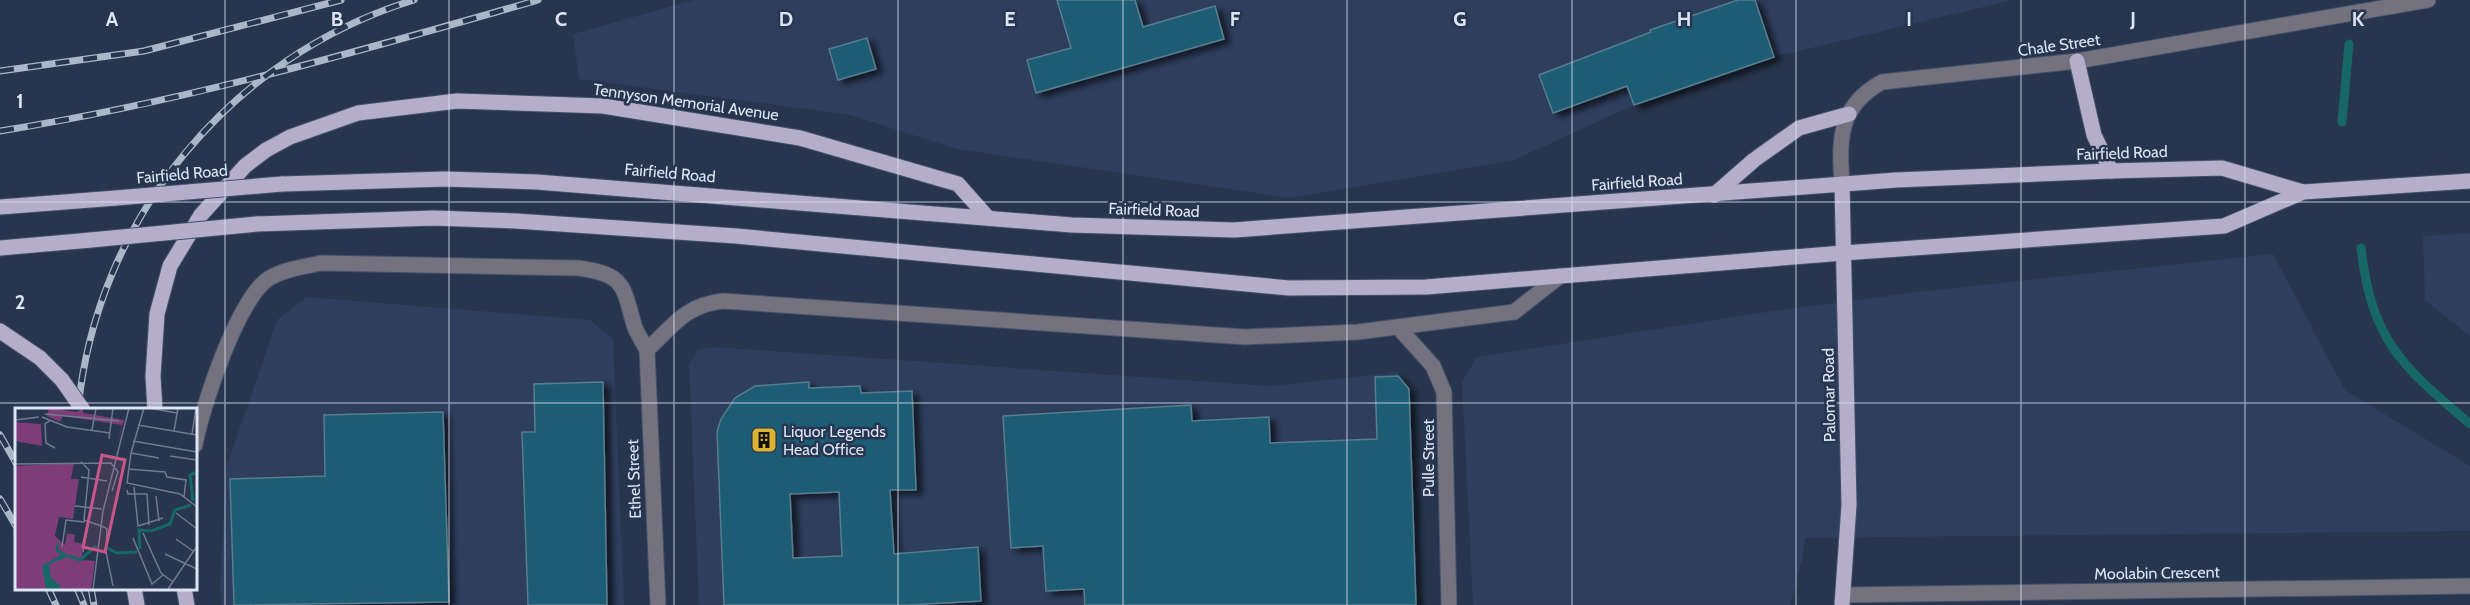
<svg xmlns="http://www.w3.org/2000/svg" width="2470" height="605" viewBox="0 0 2470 605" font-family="Cabin,sans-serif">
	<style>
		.built { fill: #2e3e5d }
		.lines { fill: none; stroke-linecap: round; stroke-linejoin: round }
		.stream { stroke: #176766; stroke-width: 9 }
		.building { fill: #1e5c74; stroke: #587d8d; stroke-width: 1.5; fill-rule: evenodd; filter: url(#shadow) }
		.minor-casing { stroke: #445169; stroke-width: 17 }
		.major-casing { stroke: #445169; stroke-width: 17 }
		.minor { stroke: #757280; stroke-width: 15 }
		.major { stroke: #b4aeca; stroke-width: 15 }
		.rail-casing { stroke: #abb6c8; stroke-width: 7 }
		.rail { stroke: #27354e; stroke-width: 4.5; stroke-dasharray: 14; stroke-linecap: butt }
		.major-bridge-casing { stroke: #445169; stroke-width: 17; stroke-linecap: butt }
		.major-bridge { stroke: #b4aeca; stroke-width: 15 }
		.grid { fill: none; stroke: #dce5f5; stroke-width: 1.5; stroke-opacity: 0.55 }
		.labels { text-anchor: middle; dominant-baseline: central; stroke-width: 5; stroke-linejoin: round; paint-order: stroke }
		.street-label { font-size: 16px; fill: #dce5f5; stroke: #27354e }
		.poi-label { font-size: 16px; fill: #dce5f5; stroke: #27354e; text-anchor: start }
		.inset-river { fill: none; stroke: #176766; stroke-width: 3 }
		.inset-road { fill: none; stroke: #6f7b91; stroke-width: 1.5 }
		.view { fill: #ca5689; fill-opacity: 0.15; stroke: #ca5689; stroke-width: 3 }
		.inset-edge { fill: none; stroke: #dce5f5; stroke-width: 3 }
		.grid-label { font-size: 20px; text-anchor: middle; font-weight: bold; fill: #dce5f5; stroke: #27354e; stroke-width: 5; stroke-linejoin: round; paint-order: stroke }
	</style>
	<defs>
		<filter id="shadow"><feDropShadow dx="6" dy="4" stdDeviation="3" flood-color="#0009"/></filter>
	</defs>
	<rect width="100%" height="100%" fill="#27354e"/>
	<g class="built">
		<path d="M693 0H2013L1774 57 1634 105 1514 160 1291 198 956 149 851 115 579 79 573 34Z"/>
		<path d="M2470 233V336L2425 300 2423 236Z"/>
		<path d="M2273 254 2345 390 2470 466V531L1805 538 1802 560 1790 605H1473L1462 381 1477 357 1766 312 1925 291Z"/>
		<path d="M307 297 590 320 613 339 624 605H222L220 589 226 468 277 320Z"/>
		<path d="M715 347 1269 386 1397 372 1410 388 1418 605H699L689 365 697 350Z"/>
	</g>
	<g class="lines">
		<g class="stream">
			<path d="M2342 122 2349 44"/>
			<path d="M2361 248C2372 342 2402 366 2470 424"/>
		</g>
	</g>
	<g class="building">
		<path d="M1057 0H1135L1143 27 1215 6 1224 39 1036 93 1027 60 1071 48Z"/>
		<path d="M1738 0H1755L1774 57 1634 105 1627 86 1553 113 1539 75 1651 32 1650 30Z"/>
		<path d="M867 38 876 69 838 80 829 49Z"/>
		<path d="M1398 376 1409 389 1416 605H1085L1084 589 1046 591 1043 546 1011 548 1003 416 1191 405 1192 421 1269 417 1270 443 1377 439 1375 377Z"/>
		<path d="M603 382 607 605H528L522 432H535L534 384Z"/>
		<path d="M809 382V388L860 386 861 393 912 391 916 490H890L894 554 978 547 981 601 908 605H724L717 432 721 419 735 398 755 386ZM839 492 842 556 793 558 790 494Z"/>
		<path d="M443 412 449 602 234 605 230 479 325 476 324 415Z"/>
	</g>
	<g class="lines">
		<g class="minor-casing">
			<g id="minor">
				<path d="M1842 184C1839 140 1838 106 1882 82L2077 61 2428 0"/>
				<path d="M1398 327 1433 366 1444 392 1449 605"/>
				<path d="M647 350C673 326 685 305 723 301L1245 337 1358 332 1514 312 1560 276"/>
				<path d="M195 445C202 407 237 301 268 279 284 269 303 267 321 263L578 268C625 274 623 286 634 325 637 334 643 342 647 350L658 605"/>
				<path d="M1844 595 2470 586"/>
			</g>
		</g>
		<g class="major-casing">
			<g id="major">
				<path d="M2077 61 2094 135 2111 171"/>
				<path d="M282 184 445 179 537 182 1072 225 1234 230 1896 180 2111 171 2222 168 2303 192"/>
				<path d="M1714 195 1754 160 1799 128 1849 114"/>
				<path d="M0 207 116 198"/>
				<path d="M257 224 434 218 516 221 736 236 1289 288 1426 287 1843 253 2224 226 2303 192 2470 181"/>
				<path d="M0 248 91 240"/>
				<path d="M0 331 40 358"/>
				<path d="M155 410 153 376 157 314 170 266 201 215 245 166 266 150 290 137 358 113 457 101 603 106 800 138 958 184 988 218"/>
				<path d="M134 588 137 605"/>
				<path d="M184 588 187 605"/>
				<path d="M1842 605 1849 505 1842 184"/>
			</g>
		</g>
		<use href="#minor" class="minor"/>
		<use href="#major" class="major"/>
		<g class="rail-casing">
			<g id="rail">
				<path d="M0 71 144 51 341 0"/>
				<path d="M0 131C183 102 360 51 538 0"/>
				<path d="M78 410C96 219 231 56 414 0"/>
				<path d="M0 435 16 463"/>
				<path d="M0 499 16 526"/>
				<path d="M48 588 56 605"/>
				<path d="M77 588 84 605"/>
				<path d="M91 588 94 605"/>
			</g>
		</g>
		<use href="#rail" class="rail"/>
		<g class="major-bridge-casing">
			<g id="major-bridge">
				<path d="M116 198 282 184"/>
				<path d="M91 240 257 224"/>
				<path d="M40 358 62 380 83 410"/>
			</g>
		</g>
		<use href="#major-bridge" class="major-bridge"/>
	</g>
	<path class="grid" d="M225 0V605M449 0V605M674 0V605M898 0V605M1123 0V605M1347 0V605M1572 0V605M1796 0V605M2021 0V605M2245 0V605M0 202H2470M0 403H2470"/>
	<defs>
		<g id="building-square" transform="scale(1.35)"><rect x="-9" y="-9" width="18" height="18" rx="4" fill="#dab333" stroke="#27354e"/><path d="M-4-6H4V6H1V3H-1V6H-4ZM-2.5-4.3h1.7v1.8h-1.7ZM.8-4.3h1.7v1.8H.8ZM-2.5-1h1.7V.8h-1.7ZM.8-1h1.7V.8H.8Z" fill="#111"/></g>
	</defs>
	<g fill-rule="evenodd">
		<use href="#building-square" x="764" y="440"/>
	</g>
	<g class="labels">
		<g class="street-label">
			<text transform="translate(2059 45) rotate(-8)">Chale Street</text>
			<text transform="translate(686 102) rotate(8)">Tennyson Memorial Avenue</text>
			<text transform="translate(2122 153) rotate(-2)">Fairfield Road</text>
			<text transform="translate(670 173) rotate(5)">Fairfield Road</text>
			<text transform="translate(182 174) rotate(-5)">Fairfield Road</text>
			<text transform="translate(1637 182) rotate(-4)">Fairfield Road</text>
			<text transform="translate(1154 210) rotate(2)">Fairfield Road</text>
			<text transform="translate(1829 395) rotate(-91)">Palomar Road</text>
			<text transform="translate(1428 458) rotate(-90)">Pulle Street</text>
			<text transform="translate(634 479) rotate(-92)">Ethel Street</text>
			<text transform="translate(2157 573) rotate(-1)">Moolabin Crescent</text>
		</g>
		<g class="poi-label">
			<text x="783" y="431">Liquor Legends<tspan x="783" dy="18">Head Office</tspan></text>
		</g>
	</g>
	<g transform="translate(15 408)">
		<rect width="182" height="182" fill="#27354e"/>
		<path d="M34 0 62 4 68 0V5L109 12 100 42 107 17 48 8 45 14 32 8ZM0 14 26 16 27 38 0 33ZM59 55 56 71H64L58 111 44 109 40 128 50 137 52 125 60 127 59 134 68 136 67 152 80 153 76 181H0V58Z" fill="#7e3d78"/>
		<path d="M43 133 44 142 55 148 34 156 36 170 46 178 44 181H31L27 158 46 147 40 142Z" fill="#176766"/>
		<path class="inset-river" d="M178 93 175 67 182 64M92 140 102 145 122 144M125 141 124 122 136 123 155 116 160 102 176 97M54 148 65 152 81 138"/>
		<path class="inset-road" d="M129 0 116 45 112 75 165 86 182 99M134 0 162 5M30 6 104 13M27 9 52 19 95 25M0 12 24 9M36 12 30 16 31 35 40 40M123 17 182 27M77 22 81 0M159 23 163 0M177 26 181 0M94 31 98 0M118 33 182 44M116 45 144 50M155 48 182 52M66 54 74 62 69 112 89 119M0 56 96 55 103 64 97 83M113 61 150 64 152 69 171 72 169 89M66 69 92 73M119 79 123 118 148 110M112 82 113 86H132L134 117M141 88 144 113M60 98 87 101M161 105 182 121M89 119 92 121 91 144 98 178M128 125 146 165 158 174M118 130 137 176 148 167M161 131 178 143M47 139 51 112 70 114M68 144 73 116M150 146 182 161M78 181 88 103 114 0M153 181 182 138"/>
		<path class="view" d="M87 47 110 52 90 144 68 139Z"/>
		<rect width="182" height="182" class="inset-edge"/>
	</g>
	<g class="grid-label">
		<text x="112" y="26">A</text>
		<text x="337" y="26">B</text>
		<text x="561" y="26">C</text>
		<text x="786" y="26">D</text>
		<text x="1010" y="26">E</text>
		<text x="1235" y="26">F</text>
		<text x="1460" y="26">G</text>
		<text x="1684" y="26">H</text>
		<text x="1909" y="26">I</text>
		<text x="2133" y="26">J</text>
		<text x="2358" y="26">K</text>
		<text x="20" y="108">1</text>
		<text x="20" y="309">2</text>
	</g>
</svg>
